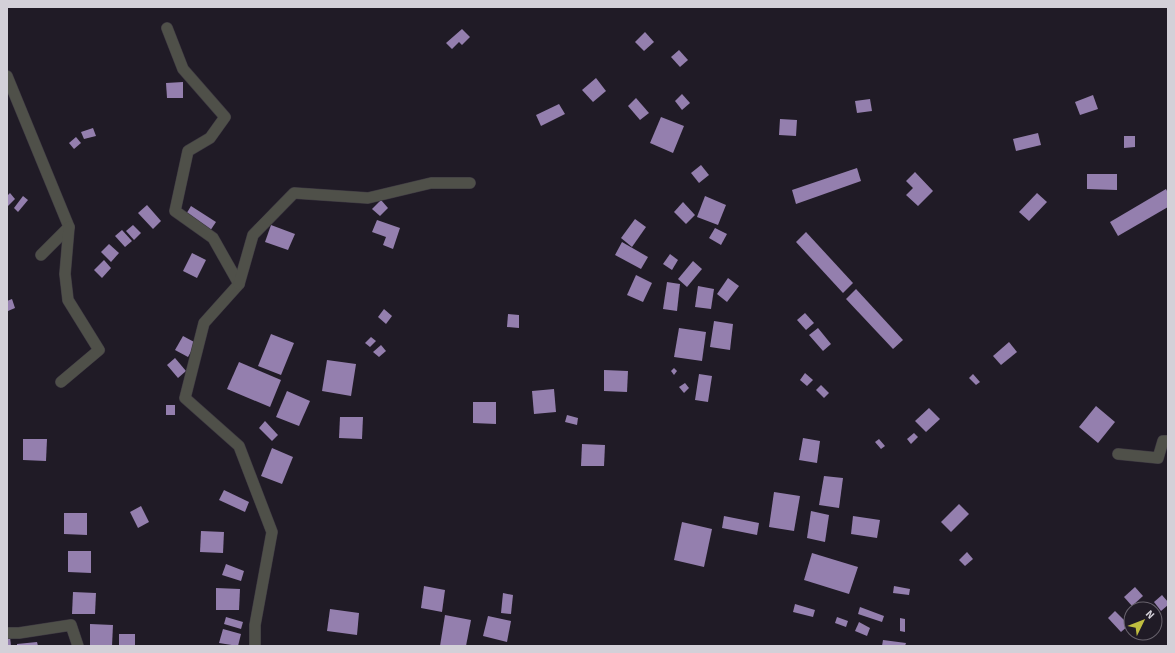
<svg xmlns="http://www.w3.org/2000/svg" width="1175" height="653" viewBox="0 0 1175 653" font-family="'Source Sans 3',sans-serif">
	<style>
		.building { fill: #947fae }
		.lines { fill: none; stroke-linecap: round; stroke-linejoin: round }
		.minor-casing { stroke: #3d3842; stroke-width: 12 }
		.minor { stroke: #4f5049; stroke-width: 11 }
	</style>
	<rect width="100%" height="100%" fill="#201b26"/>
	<g class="building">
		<path d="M462 29 470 37 462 45 459 42 452 49 446 43Z"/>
		<path d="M645 32 654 42 644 51 635 42Z"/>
		<path d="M679 50 688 60 680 67 671 57Z"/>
		<path d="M596 78 606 91 593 102 582 90Z"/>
		<path d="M183 82V98H167L166 83Z"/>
		<path d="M682 94 690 103 682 110 675 101Z"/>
		<path d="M1093 95 1098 109 1080 115 1075 102Z"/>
		<path d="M636 98 649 113 640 120 628 106Z"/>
		<path d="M870 99 872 111 857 113 855 101Z"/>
		<path d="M559 104 565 114 541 126 536 115Z"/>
		<path d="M661 117 684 126 673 153 650 143Z"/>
		<path d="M780 119 797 120 796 136 779 135Z"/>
		<path d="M93 128 96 136 84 139 81 132Z"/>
		<path d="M1038 133 1041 145 1016 151 1013 139Z"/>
		<path d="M1124 136H1135V147L1124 148Z"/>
		<path d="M76 137 81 143 74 149 69 143Z"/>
		<path d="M701 165 709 175 699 183 691 173Z"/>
		<path d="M857 168 861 181 796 204 792 190Z"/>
		<path d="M915 172 933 191 918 206 906 195 913 188 906 181Z"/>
		<path d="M1087 174H1117V190L1087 189Z"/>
		<path d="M1166 189 1168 193V207L1118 236 1110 222Z"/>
		<path d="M10 193 15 199 8 206 7 205V196Z"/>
		<path d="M1037 193 1047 202 1029 221 1019 212Z"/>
		<path d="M23 196 28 200 18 212 14 208Z"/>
		<path d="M705 196 726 205 718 225 697 217Z"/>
		<path d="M381 200 388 208 380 216 372 209Z"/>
		<path d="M683 202 695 215 686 224 674 212Z"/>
		<path d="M147 205 161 221 153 229 138 213Z"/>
		<path d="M191 206 216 222 210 231 185 216Z"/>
		<path d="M635 219 646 227 632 247 621 238Z"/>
		<path d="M377 220 400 228 393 249 383 245 386 237 372 232Z"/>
		<path d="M133 225 141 233 134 240 126 231Z"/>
		<path d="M271 225 295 234 288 250 265 242Z"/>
		<path d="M715 228 727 234 721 245 709 238Z"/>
		<path d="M122 230 132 241 125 247 115 236Z"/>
		<path d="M806 232 853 283 843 293 796 242Z"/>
		<path d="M622 242 648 257 641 269 615 255Z"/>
		<path d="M109 244 119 253 111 262 101 252Z"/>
		<path d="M192 253 206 260 197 278 183 271Z"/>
		<path d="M670 254 678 260 672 270 663 264Z"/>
		<path d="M104 260 111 268 102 278 94 270Z"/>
		<path d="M693 261 702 269 687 287 678 279Z"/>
		<path d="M636 275 652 283 643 302 627 295Z"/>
		<path d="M728 278 739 286 727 302 717 294Z"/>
		<path d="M667 282 680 284 677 311 663 309Z"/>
		<path d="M698 286 714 289 711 309 695 307Z"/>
		<path d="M856 289 903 340 893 349 846 299Z"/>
		<path d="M12 299 15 308 8 311 7 301Z"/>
		<path d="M384 309 392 316 386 324 378 317Z"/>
		<path d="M805 313 814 323 806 330 797 320Z"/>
		<path d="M508 314 519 315V328L507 327Z"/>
		<path d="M714 321 733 324 730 350 710 347Z"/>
		<path d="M679 328 706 332 702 361 674 357Z"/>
		<path d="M818 328 831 344 823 351 809 335Z"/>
		<path d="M271 334 294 343 281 375 258 366Z"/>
		<path d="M183 336 196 343 188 357 175 350Z"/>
		<path d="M371 337 376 341 370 347 365 343Z"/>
		<path d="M1009 342 1017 352 1001 365 993 356Z"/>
		<path d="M381 345 386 351 379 357 373 352Z"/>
		<path d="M175 358 186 371 178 378 167 365Z"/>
		<path d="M327 360 356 364 351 396 322 391Z"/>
		<path d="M239 362 281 380 270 407 227 389Z"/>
		<path d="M674 368 677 371 674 375 671 371Z"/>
		<path d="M604 370 628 371 627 392 604 391Z"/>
		<path d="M805 373 813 380 807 386 800 380Z"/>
		<path d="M699 374 712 376 708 402 695 400Z"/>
		<path d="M973 374 980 382 976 385 969 378Z"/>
		<path d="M685 383 689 388 684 393 679 387Z"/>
		<path d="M821 385 829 393 824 398 816 390Z"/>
		<path d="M554 389 556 412 534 414 532 391Z"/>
		<path d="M287 391 310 401 299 426 276 417Z"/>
		<path d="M473 402H496V424L473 423Z"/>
		<rect x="166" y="405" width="9" height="10"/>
		<path d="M1096 406 1115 422 1098 443 1079 427Z"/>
		<path d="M929 408 940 419 926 432 915 421Z"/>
		<path d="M567 415 578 418 577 425 565 422Z"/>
		<path d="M340 417H363L362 439 339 438Z"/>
		<path d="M265 421 278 435 272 441 259 428Z"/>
		<path d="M914 433 918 437 911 444 907 439Z"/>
		<path d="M803 438 820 441 817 463 799 460Z"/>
		<path d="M23 439H47L46 461 23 460Z"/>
		<path d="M879 439 885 446 881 449 875 442Z"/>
		<path d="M582 444 605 445 604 466H581Z"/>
		<path d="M272 448 293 457 282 484 261 476Z"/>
		<path d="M824 476 843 478 839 508 819 505Z"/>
		<path d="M224 490 249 502 245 512 219 500Z"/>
		<path d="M774 492 800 496 794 531 769 527Z"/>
		<path d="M959 504 969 514 951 532 941 522Z"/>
		<path d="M141 506 149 522 138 528 130 512Z"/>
		<path d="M811 511 829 515 825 542 807 538Z"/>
		<path d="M64 513H87V535L64 534Z"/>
		<path d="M724 516 759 523 757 535 722 528Z"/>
		<path d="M853 516 880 520 877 538 851 534Z"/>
		<path d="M682 522 712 529 704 567 674 560Z"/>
		<path d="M201 531 224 532 223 553 200 552Z"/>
		<path d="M68 551H91V573L68 572Z"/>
		<path d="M967 552 973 559 965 566 959 560Z"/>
		<path d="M812 553 858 567 849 594 804 580Z"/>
		<path d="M226 564 244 571 241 581 222 575Z"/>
		<path d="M424 586 445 590 442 612 421 608Z"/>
		<path d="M894 586 910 589 909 595 893 593Z"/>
		<path d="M1135 587 1143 596 1132 606 1124 597Z"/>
		<path d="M216 588 240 589 239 610H216Z"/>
		<path d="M73 592 96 593 95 614H72Z"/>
		<path d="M503 593 513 595 511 614 501 613Z"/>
		<path d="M1162 595 1168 602V605L1161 611 1154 602Z"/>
		<path d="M795 604 815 610 813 617 793 612Z"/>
		<path d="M860 607 884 616 882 622 858 614Z"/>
		<path d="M330 609 359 613 357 635 327 631Z"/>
		<path d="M1115 611 1129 625 1121 632 1108 618Z"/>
		<path d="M445 615 471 620 466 646H440Z"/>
		<path d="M488 616 511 621 507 642 483 636Z"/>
		<path d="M226 617 243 622 241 629 224 624Z"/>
		<path d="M837 617 848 621 846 627 835 623Z"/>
		<path d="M900 618 905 619V632L900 631Z"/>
		<path d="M859 622 870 628 867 636 855 631Z"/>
		<path d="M90 624 113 625 112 646H90Z"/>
		<path d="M223 629 241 634 238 646 219 643Z"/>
		<rect x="119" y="634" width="16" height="12"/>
		<path d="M7 637H10L11 646H7Z"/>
		<path d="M883 640 906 643 905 646H882Z"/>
		<path d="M37 642 38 646H17V644Z"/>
	</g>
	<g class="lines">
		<g class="minor-casing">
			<g id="minor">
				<path d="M167 28 183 69 225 117 210 138 188 151 175 211 213 238 239 284 204 323 185 398 239 446 272 532 255 625V646"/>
				<path d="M7 76 69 227 41 255"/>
				<path d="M239 284 253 235 294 193 368 198 431 183H470"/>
				<path d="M61 382 99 350 68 300 65 274 69 227"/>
				<path d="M1118 454 1158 458 1163 441H1168"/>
				<path d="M7 633H19L71 625 78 646"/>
			</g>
		</g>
		<use href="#minor" class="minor"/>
	</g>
	<rect width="1175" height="653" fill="none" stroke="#d3d0d8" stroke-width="16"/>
	<g transform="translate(1143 621) rotate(47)"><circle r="19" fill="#201b26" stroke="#68636d"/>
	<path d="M0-3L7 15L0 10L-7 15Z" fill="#c0be40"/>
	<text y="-6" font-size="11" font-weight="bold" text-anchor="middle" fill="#d3d0d8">N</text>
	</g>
</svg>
